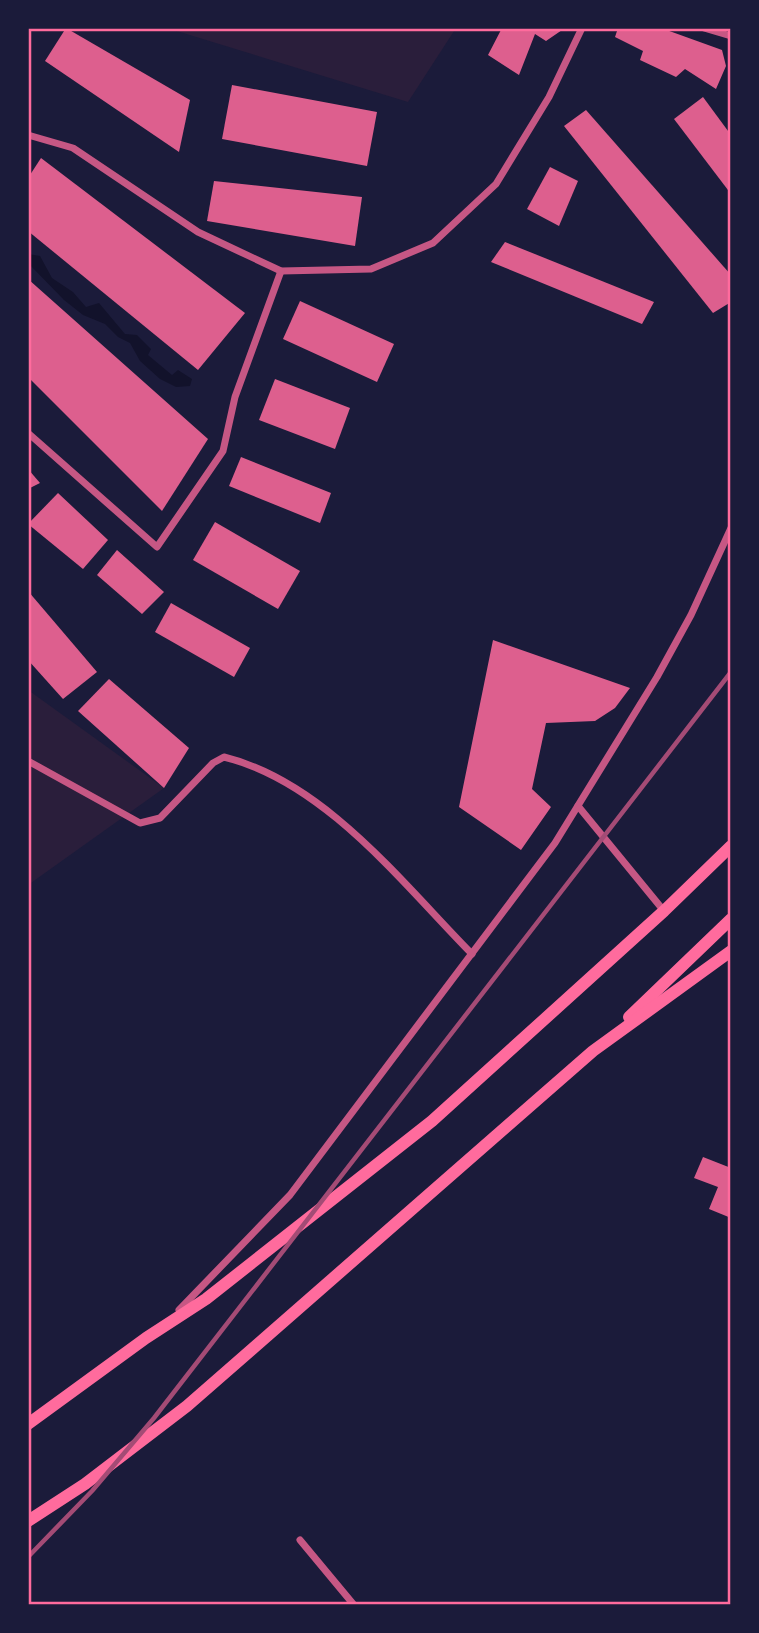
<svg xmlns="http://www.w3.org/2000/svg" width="759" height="1633" viewBox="0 0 759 1633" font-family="'Noto Sans',sans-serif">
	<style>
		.green { fill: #2a1e3b }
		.water { fill: #12122b }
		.building { fill: #dd5f8e }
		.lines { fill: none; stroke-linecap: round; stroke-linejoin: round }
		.minor { stroke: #c65784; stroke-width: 7 }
		.primary { stroke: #ff6b9d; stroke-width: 12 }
		.rail { stroke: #a44b75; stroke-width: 4.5 }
		.neatline { fill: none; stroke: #ff6b9d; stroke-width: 2.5 }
	</style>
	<rect width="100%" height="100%" fill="#1b1b3a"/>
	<g class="green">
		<path d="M167 28H456L408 102Z"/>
		<path d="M28 690 164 788 28 885Z"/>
	</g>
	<path class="water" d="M28 254 40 256 52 278 73 292 86 307 99 303 125 334 137 335 151 349 148 355 172 375 178 370 192 379 190 386 176 387 160 379 140 361 130 343 118 337 105 324 83 315 64 300 28 263Z"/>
	<g class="building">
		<path d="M66 28 190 100 179 152 45 61Z"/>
		<path d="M502 28H565L546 41 535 34 519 75 488 55Z"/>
		<path d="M618 28H661L722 50 726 66 716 89 685 69 676 77 640 60 643 51 615 37Z"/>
		<path d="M232 85 377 112 367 166 222 139Z"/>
		<path d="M703 97 731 135V194L674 119Z"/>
		<path d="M586 110 731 275V302L713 313 564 126Z"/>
		<path d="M41 158 245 313 198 370 28 231V178Z"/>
		<path d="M550 167 578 181 559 226 527 209Z"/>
		<path d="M214 181 362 197 355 246 207 221Z"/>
		<path d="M505 242 654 302 642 324 491 262Z"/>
		<path d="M28 279 208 439 162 511 28 377Z"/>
		<path d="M300 301 394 344 377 382 283 339Z"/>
		<path d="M275 379 350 408 335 449 259 420Z"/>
		<path d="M241 457 331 493 320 523 229 486Z"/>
		<path d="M28 469 40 483 28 489Z"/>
		<path d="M58 493 108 540 83 569 28 524Z"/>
		<path d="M215 522 300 571 278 609 193 560Z"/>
		<path d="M117 550 164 592 142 614 97 575Z"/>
		<path d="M28 591 97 672 63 699 28 660Z"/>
		<path d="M171 603 250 648 234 677 155 632Z"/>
		<path d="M493 640 630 688 615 708 595 721 546 723 532 789 551 807 521 850 459 807Z"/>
		<path d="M109 679 189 748 164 788 78 711Z"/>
		<path d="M703 1157 731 1168V1218L709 1209 718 1187 694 1178Z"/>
	</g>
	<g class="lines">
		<g class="minor">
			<path d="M704 28 731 36"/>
			<path d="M28 135 73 148 198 232 281 271 371 269 433 243 496 184 549 97 582 28"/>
			<path d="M28 433 157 547 223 451 235 397 281 271"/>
			<path d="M28 761 140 823 160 818 213 763 224 757C325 782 402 883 472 954"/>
			<path d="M578 806 664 911"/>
			<path d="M179 1310 290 1195 555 843 657 677 691 615 731 528"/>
			<path d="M300 1540 354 1605"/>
		</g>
		<g class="primary">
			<path d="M629 1017 731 919"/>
			<path d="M28 1424 146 1338 206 1299 432 1121 664 911 731 846"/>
			<path d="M28 1521 85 1484 187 1406 593 1051 731 951"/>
		</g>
		<path class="rail" d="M28 1557 92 1491 154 1418 731 672"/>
	</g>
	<rect width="759" height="1633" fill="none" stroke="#1b1b3a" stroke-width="60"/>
	<rect x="30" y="30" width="699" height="1573" class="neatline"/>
</svg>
